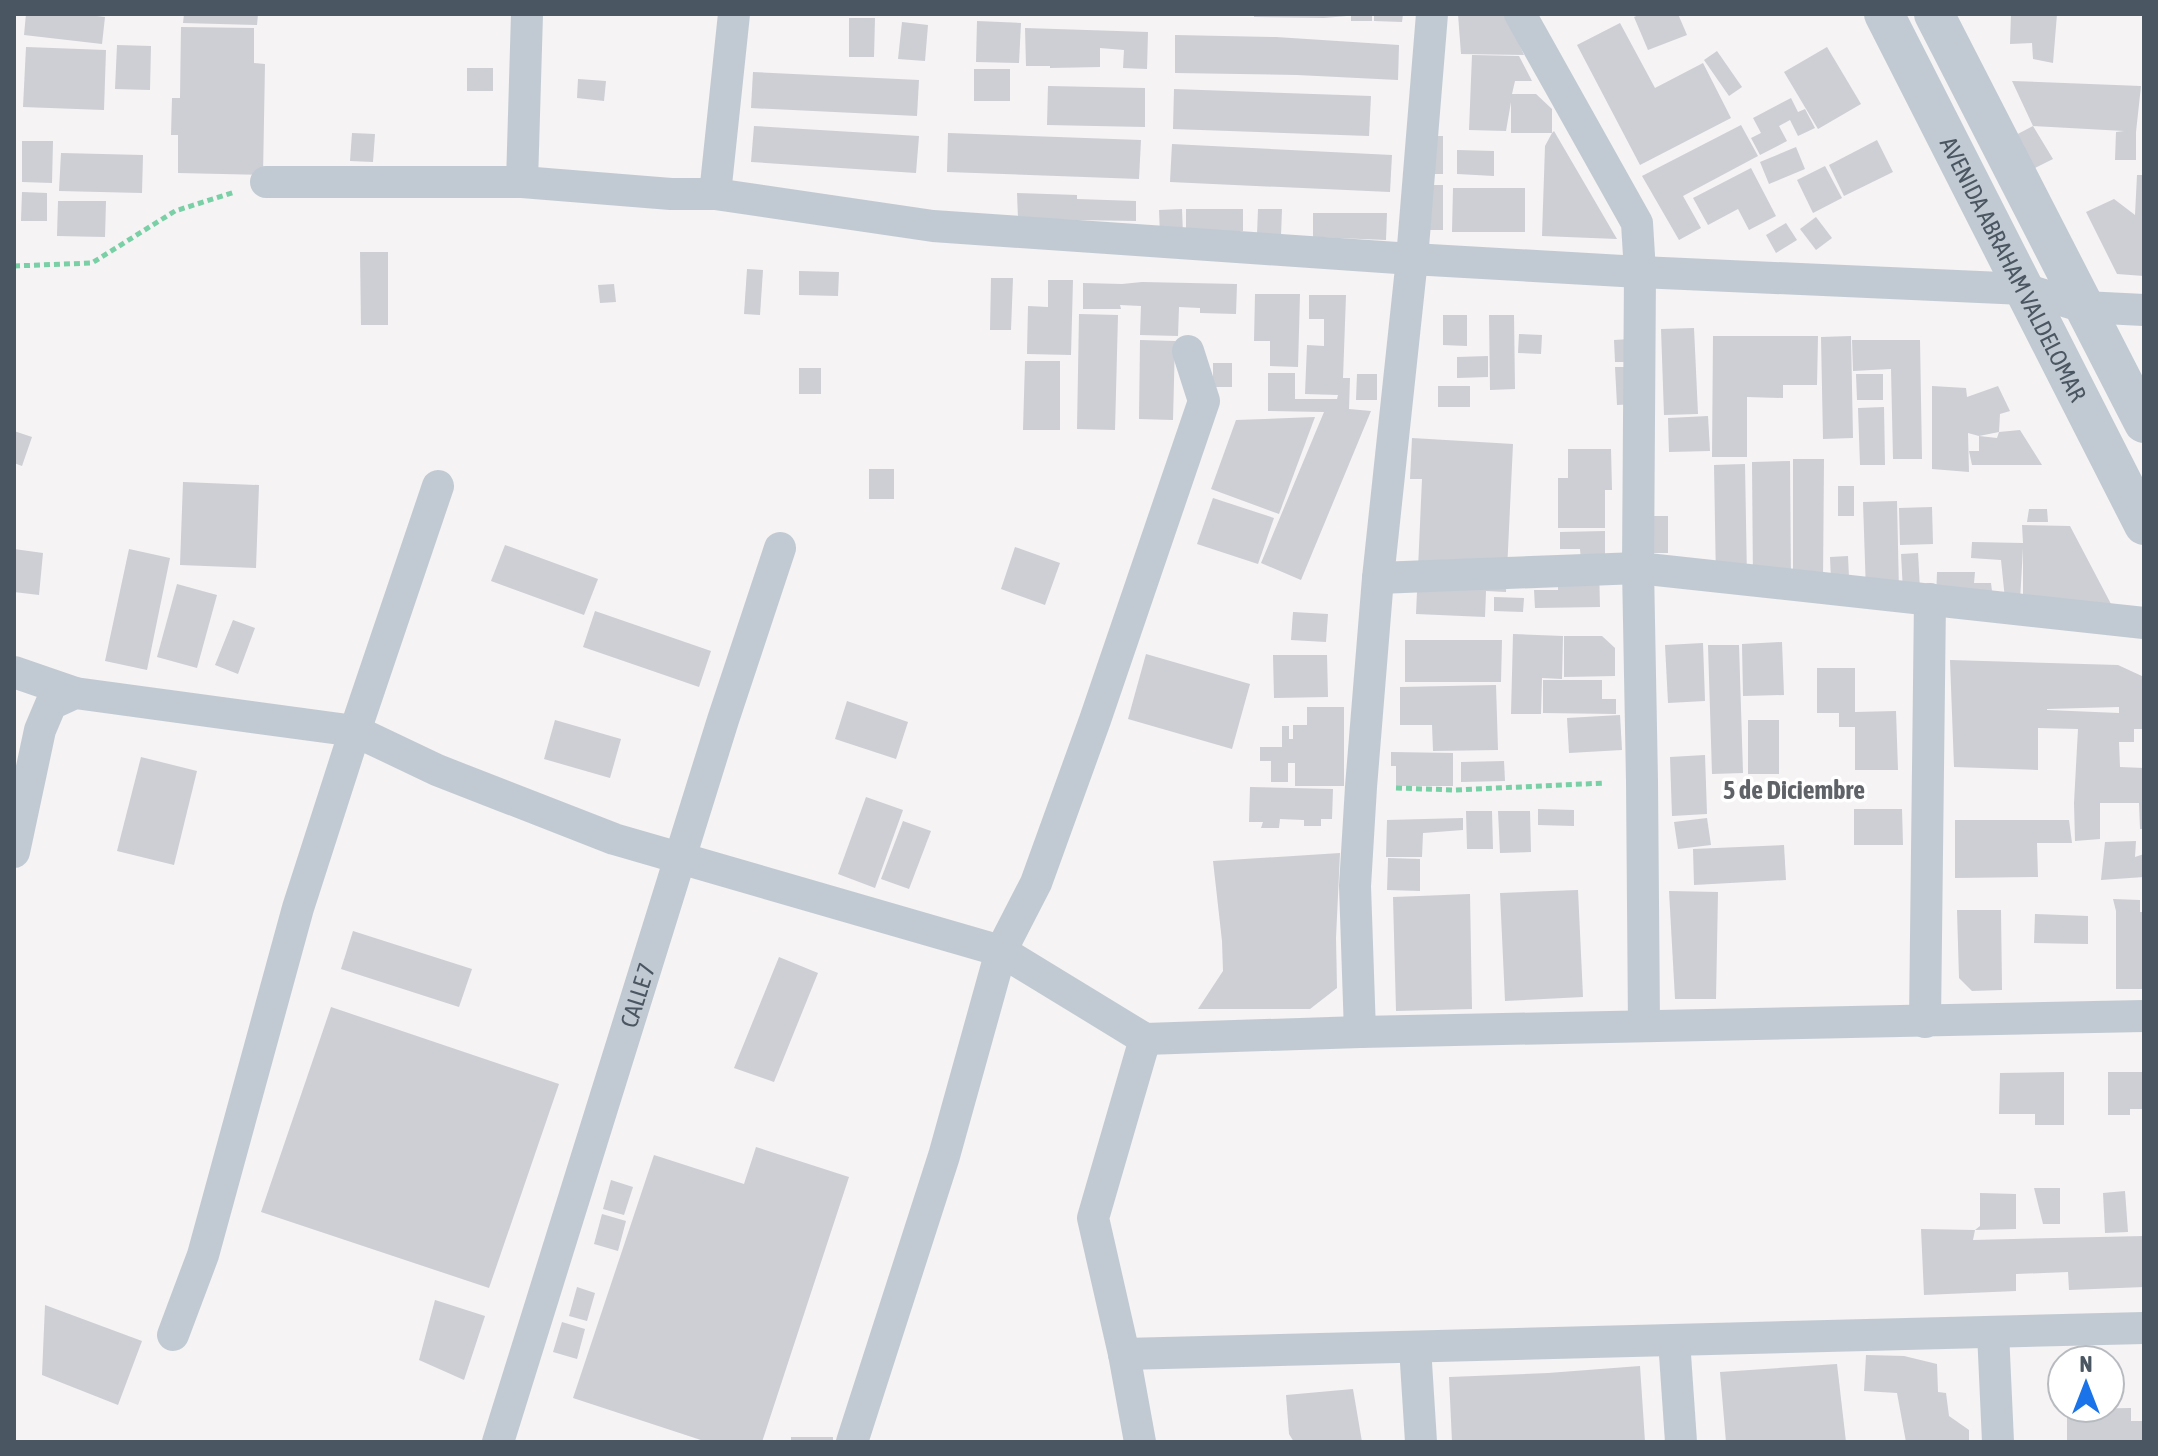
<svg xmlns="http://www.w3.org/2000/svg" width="2158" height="1456" viewBox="0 0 2158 1456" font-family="'Asap Condensed',sans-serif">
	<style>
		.building { fill: #cdcfd5; fill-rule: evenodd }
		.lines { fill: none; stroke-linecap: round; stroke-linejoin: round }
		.path { stroke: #7ad0a6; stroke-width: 5; stroke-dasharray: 6 4; stroke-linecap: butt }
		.minor { stroke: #c1cad2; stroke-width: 32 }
		.tertiary { stroke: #c1cad2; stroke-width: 40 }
		.labels { text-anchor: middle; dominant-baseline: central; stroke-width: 7; stroke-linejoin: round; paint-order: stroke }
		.street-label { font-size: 24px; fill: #4a5661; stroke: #fff }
		.neighbourhood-label { font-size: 26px; font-weight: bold; fill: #5f6368; stroke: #fff }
	</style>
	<rect width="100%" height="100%" fill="#f5f3f3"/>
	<g class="building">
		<path d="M26 14H81L105 17 102 44 24 35Z"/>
		<path d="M184 14H258L257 25 183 23Z"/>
		<path d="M1254 14H1347V16L1324 18 1254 17Z"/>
		<rect x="1351" y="14" width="21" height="7"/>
		<path d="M1374 14H1403L1402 22 1374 21Z"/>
		<path d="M1458 14H1506L1524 55 1461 54Z"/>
		<path d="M1641 14H1678L1687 35 1648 50 1634 17Z"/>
		<path d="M2011 14H2057L2053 63 2033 59 2032 43 2010 44Z"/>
		<path d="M849 18H875L874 57H849Z"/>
		<path d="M977 21 1021 23 1019 63 976 62Z"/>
		<path d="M902 22 928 25 925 61 898 59Z"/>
		<path d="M1620 23 1655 88 1703 63 1731 118 1640 165 1577 45Z"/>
		<path d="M181 27 254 28V63L265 64 263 175 178 173V135H171L172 98H180Z"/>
		<path d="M1025 28 1148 32 1147 69 1123 68 1124 50 1100 48V67L1050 68V66H1026Z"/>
		<path d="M1175 35 1276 37 1399 45 1398 80 1297 75 1175 73Z"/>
		<path d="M117 45 151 46 150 90 115 89Z"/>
		<path d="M26 47 106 50 104 110 23 107Z"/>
		<path d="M1827 47 1861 104 1818 129 1784 72Z"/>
		<path d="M1717 51 1742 87 1729 96 1704 60Z"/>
		<path d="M1472 55 1519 56 1532 81H1515L1512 94H1536L1552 109V133L1554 131 1617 239 1542 236 1545 146 1552 133H1511V102L1506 131 1469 130Z"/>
		<rect x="467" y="68" width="26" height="23"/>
		<rect x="974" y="69" width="36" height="32"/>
		<path d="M753 72 919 80 917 116 751 108Z"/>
		<path d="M578 79 606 81 604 101 577 98Z"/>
		<path d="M2012 81 2141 86 2136 132V160H2115L2116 132 2124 131 2033 126 2053 159 2029 171 2012 137 2033 126Z"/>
		<path d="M1048 86 1145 88V127L1047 125Z"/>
		<path d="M1174 89 1371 96 1369 136 1173 129Z"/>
		<path d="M1791 98 1798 112 1805 109 1815 128 1798 136 1790 120 1779 126 1787 141 1760 155 1751 138 1761 133 1753 118Z"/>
		<path d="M1741 125 1758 156 1683 196 1701 228 1679 240 1642 176Z"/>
		<path d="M754 126 919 136 916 173 751 162Z"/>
		<path d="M352 133 375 134 373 162 350 161Z"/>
		<path d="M948 133 1141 140 1139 179 947 172Z"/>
		<rect x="1426" y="136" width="17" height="38"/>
		<path d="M1877 140 1893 172 1844 196 1829 165Z"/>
		<path d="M22 141H53L52 183 22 182Z"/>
		<path d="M1172 144 1392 155 1390 192 1170 182Z"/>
		<path d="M1796 147 1805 169 1769 184 1760 162Z"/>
		<path d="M1457 150 1494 151V176L1457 174Z"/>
		<path d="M61 153 143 155 142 193 59 191Z"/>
		<path d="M1825 166 1842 198 1813 213 1797 180Z"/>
		<path d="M1751 168 1776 216 1749 230 1738 209 1708 225 1693 198Z"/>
		<path d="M2137 175H2144V276L2117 274 2086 212 2114 199 2135 215Z"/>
		<path d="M1424 185H1443V230H1426Z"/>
		<path d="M1453 188H1525V232H1452Z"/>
		<path d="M22 192 47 193V221H21Z"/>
		<path d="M1017 193 1077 195V199L1136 201V221L1018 219Z"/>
		<path d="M58 201H106L105 237 57 236Z"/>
		<path d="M1182 209 1183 235 1160 236 1159 210Z"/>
		<path d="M1186 209H1243V231L1204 232 1186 236Z"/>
		<path d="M1258 209H1282L1281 236 1257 235Z"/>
		<path d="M1313 213H1387L1386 240 1313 237Z"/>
		<path d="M1816 217 1832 238 1816 250 1800 229Z"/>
		<path d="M1786 223 1797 240 1776 253 1766 235Z"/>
		<path d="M360 252H388V325H361Z"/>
		<path d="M747 269 763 270 760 315 744 314Z"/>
		<path d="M799 271 839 272 838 296 799 295Z"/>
		<path d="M991 278H1013L1011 330H990Z"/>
		<path d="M1048 280H1073L1071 355 1027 354 1028 306 1048 307Z"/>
		<path d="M1142 282 1237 284 1236 314 1200 313V308L1179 307 1178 336 1140 335 1141 306 1120 305 1121 309H1083V283L1122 284Z"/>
		<path d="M614 284 616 302 600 303 598 285Z"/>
		<path d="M1255 294H1300L1298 367 1270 366V341H1254Z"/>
		<path d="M1309 295H1346L1343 378H1350L1349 409 1371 411 1301 580 1261 563 1324 412 1268 411V373H1295V399H1337L1338 395 1305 394 1307 345 1324 346V319H1309Z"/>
		<path d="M1079 314 1118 315 1115 430 1077 429Z"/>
		<path d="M1443 315H1467V346L1443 345Z"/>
		<path d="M1489 315H1514L1515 389 1490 390Z"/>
		<path d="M1694 328 1698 414 1664 415 1661 329Z"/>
		<path d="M1519 334 1542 335 1541 354 1518 353Z"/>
		<path d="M1713 336H1818L1817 385H1783V398L1747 397V457H1712Z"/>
		<path d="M1851 336 1853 438 1823 439 1821 337Z"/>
		<path d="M1630 339 1631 362H1615L1614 340Z"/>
		<path d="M1140 340 1175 341 1173 420 1139 419Z"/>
		<path d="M1852 340H1920L1922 459H1893L1891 369 1853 371Z"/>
		<path d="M1488 356V377L1457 378V357Z"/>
		<path d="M1025 361H1060V430H1023Z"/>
		<rect x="1213" y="363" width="19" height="24"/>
		<path d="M1615 367H1633L1635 404 1617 405Z"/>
		<rect x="799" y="368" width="22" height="26"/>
		<path d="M1357 374H1377V400H1356Z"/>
		<path d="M1856 374H1883V400H1857Z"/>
		<rect x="1438" y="386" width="32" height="21"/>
		<path d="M1932 386 1966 388 1967 397 1998 386 2010 411 2000 414 1999 432 1979 436 1997 438 1999 432 2020 430 2042 465H1972L1969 451H1979V436L1968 433 1969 472 1932 469Z"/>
		<path d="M1884 407 1885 465H1860L1858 408Z"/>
		<path d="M1708 416 1710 451 1669 452 1668 418Z"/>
		<path d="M1315 417 1279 514 1211 489 1236 420Z"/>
		<path d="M14 431 32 437 22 466 14 463Z"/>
		<path d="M1412 438 1513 444 1506 592 1486 591 1485 617 1416 614 1422 479H1410Z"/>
		<path d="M1568 449H1611L1612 490H1605V528H1558V478H1568Z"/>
		<path d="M1793 459H1824L1823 582H1793Z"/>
		<path d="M1790 461 1791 585 1753 586 1752 462Z"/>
		<path d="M1745 464 1747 580 1716 581 1714 465Z"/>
		<rect x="869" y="469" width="25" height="30"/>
		<path d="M183 482 259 485 256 568 180 565Z"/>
		<rect x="1838" y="486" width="16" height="30"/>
		<path d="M1213 498 1274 518 1258 564 1197 544Z"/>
		<path d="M1897 501 1899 592H1866L1863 502Z"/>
		<path d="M1932 507 1933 544 1900 545 1899 508Z"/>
		<path d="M2029 509H2047L2048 522H2027Z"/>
		<rect x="1652" y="516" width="16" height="37"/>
		<path d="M2022 525 2070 526 2111 604 2023 603V548L2020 601 2005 599 2001 560 1971 558 1972 542 2023 543Z"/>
		<path d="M1605 531V561H1581L1580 549H1560V532Z"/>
		<path d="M505 545 598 579 584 615 491 581Z"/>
		<path d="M1015 547 1060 563 1045 605 1001 589Z"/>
		<path d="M14 549 43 553 39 595 14 592Z"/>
		<path d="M129 549 170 558 147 670 105 661Z"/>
		<path d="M1918 553 1920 590 1903 591 1901 554Z"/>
		<path d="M1848 556 1849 578 1831 579 1830 557Z"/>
		<path d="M1599 567 1600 607 1535 608 1534 590H1558V568Z"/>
		<path d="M1937 572H1975L1974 583H1991L1993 599H1936Z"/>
		<path d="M177 584 217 595 197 668 157 657Z"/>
		<path d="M1494 597 1524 598 1523 612 1494 611Z"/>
		<path d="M595 611 711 651 699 687 583 647Z"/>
		<path d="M1293 612 1328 614 1326 642 1291 640Z"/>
		<path d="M233 620 255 628 238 674 215 665Z"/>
		<path d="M1513 634 1563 636 1562 679 1542 678 1541 714H1511Z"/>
		<path d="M1564 636H1602L1615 648V676L1564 677Z"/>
		<path d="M1405 640H1502L1501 682H1405Z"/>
		<path d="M1782 642 1784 695 1743 696 1742 644Z"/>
		<path d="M1703 643 1705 701 1668 703 1665 645Z"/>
		<path d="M1708 645H1739L1743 773 1712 774Z"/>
		<path d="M1146 654 1250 684 1232 749 1128 719Z"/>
		<path d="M1273 655H1327L1328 697 1274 698Z"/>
		<path d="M1950 660 2118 665 2144 677V729H2134V742H2119L2120 767 2144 768V829H2140L2139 803H2100V839L2075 841 2074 803 2078 729 2038 728V770L1954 767ZM2119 707V713L2047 710V709Z"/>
		<path d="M1817 668H1855V712L1896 711 1898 770H1855V727H1839V713H1817Z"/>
		<path d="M1543 680H1602V699H1616V714L1543 713Z"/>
		<path d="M1496 685 1498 750 1433 751 1432 725H1400V687Z"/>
		<path d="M847 701 908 722 896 759 835 739Z"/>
		<path d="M1307 707H1344V786H1295V763H1288V782H1271V761H1260V747H1282V726H1289V739H1293V725H1307Z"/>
		<path d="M1620 715 1622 750 1569 753 1567 718Z"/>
		<path d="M555 720 621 739 610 778 544 759Z"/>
		<rect x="1748" y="720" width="31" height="54"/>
		<path d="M1391 752 1453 753V786H1396V766H1391Z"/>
		<path d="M1705 755 1707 814 1672 816 1670 757Z"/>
		<path d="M141 757 197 771 174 865 117 851Z"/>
		<path d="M1504 761 1505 781 1461 782V762Z"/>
		<path d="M1250 787 1333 789 1332 819H1321V826H1304V820L1280 819 1279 828H1261L1263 822H1249Z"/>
		<path d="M866 797 903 810 875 888 838 874Z"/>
		<path d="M1538 809 1574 810V826L1538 825Z"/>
		<path d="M1854 809H1902L1903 845H1854Z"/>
		<path d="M1466 811H1492L1493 849H1467Z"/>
		<path d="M1498 811H1530L1531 852 1500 853Z"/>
		<path d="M1463 818V830L1423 833 1422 857H1386L1387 820Z"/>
		<path d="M1707 818 1711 845 1678 849 1674 822Z"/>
		<path d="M1955 820H2069L2072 843H2037L2038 877 1955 878Z"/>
		<path d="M903 821 931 831 909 889 881 879Z"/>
		<path d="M2136 841 2135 857 2144 854V877L2101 880 2105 842Z"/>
		<path d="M1784 845 1786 880 1694 885 1693 849Z"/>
		<path d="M1340 853 1336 938 1337 988 1310 1009H1198L1223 971 1222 941 1213 861Z"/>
		<path d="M1388 858 1420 859V891L1387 890Z"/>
		<path d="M1578 890 1583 997 1505 1001 1500 893Z"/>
		<path d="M1669 891 1718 892 1716 999H1675Z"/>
		<path d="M1470 894 1472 1009 1396 1011 1393 897Z"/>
		<path d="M2113 899 2140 900V912H2144V989H2116V911Z"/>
		<path d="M1957 910H2001L2002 990 1972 991 1959 978Z"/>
		<path d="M2035 914 2088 916V944L2034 943Z"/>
		<path d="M353 931 472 969 459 1007 341 969Z"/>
		<path d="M779 957 818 973 774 1082 734 1068Z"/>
		<path d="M331 1007 559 1084 489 1288 261 1212Z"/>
		<path d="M2064 1072V1125H2035V1114H1999L2000 1073Z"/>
		<path d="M2108 1072H2144V1109H2130V1115H2108Z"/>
		<path d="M756 1147 849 1177 762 1442H707L573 1398 654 1155 744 1184Z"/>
		<path d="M611 1180 633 1187 624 1215 603 1209Z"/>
		<path d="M2034 1188H2060V1224H2043Z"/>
		<path d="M2125 1191 2128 1232 2105 1233 2103 1193Z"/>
		<path d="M1980 1193 2016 1194V1229L1975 1230 1980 1226Z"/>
		<path d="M602 1214 626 1221 618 1251 594 1244Z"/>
		<path d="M1921 1229 1975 1230 1973 1240 2144 1236V1287L2069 1290 2068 1272 2016 1274V1291L1924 1295Z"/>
		<path d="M577 1287 595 1293 587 1321 569 1316Z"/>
		<path d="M435 1300 485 1316 464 1380 419 1360Z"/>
		<path d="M45 1305 142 1341 118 1405 42 1375Z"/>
		<path d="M562 1322 585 1329 577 1359 553 1352Z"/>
		<path d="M1866 1355 1904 1356 1937 1364 1938 1392 1946 1393 1949 1416 1969 1430V1442H1906L1897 1393 1864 1391Z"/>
		<path d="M1837 1364 1846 1442H1726L1720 1372Z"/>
		<path d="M1640 1366 1645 1442H1452L1449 1377 1548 1373Z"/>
		<path d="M1353 1389 1362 1442H1294L1289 1434 1286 1395Z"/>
		<path d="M2131 1408V1421H2144V1442H2067V1409Z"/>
		<rect x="791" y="1437" width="42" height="5"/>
	</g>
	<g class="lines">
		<g class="path">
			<path d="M14 266 92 263 175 211 235 192"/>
			<path d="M1396 788 1455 790 1605 783"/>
		</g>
		<g class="minor">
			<path d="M1520 14 1637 223 1640 272 1638 568 1642 781 1644 1026"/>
			<path d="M266 182H522L671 194H715L933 226 1412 259 1640 272 2024 289 2084 307 2144 310"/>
			<path d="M522 182 527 14"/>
			<path d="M715 194 734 14"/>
			<path d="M1378 578 1638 568 2144 623"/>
			<path d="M14 672 75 693"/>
			<path d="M14 852 40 730 51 704 75 693 355 731 437 770 614 839 1001 951 1145 1039 1360 1032 2144 1016"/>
			<path d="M1925 1022 1930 599"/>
			<path d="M1360 1032 1355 886 1361 787 1378 578 1412 259 1432 14"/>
			<path d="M1993 1332 1998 1442"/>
			<path d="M173 1335 203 1255 298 908 355 731 438 486"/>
			<path d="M1674 1340 1681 1442"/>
			<path d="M1415 1347 1421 1442"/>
			<path d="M1124 1354 2144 1328"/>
			<path id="s1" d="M498 1442 723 720 780 548"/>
			<path d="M852 1442 944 1156 1001 951 1036 883 1095 720 1204 401 1188 351"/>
			<path d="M1140 1442 1124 1354 1093 1218 1145 1039"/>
		</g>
		<g class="tertiary">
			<path id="s2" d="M1884 14 2144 525"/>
			<path d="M1934 14 2144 423"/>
		</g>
	</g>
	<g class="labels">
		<g class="street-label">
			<text stroke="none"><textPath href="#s2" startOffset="286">AVENIDA ABRAHAM VALDELOMAR</textPath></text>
			<text stroke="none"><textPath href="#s1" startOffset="468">CALLE 7</textPath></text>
		</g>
		<g class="neighbourhood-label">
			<text x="1794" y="790">5 de Diciembre</text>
		</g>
	</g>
	<rect width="2158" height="1456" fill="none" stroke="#4a5661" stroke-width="32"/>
	<g transform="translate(2086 1384)"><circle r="38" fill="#ffffff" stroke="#b7bbc0" stroke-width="2"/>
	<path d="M0-6L14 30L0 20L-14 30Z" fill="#1a73e8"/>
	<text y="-12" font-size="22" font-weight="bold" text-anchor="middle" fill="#4a5661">N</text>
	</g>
</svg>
